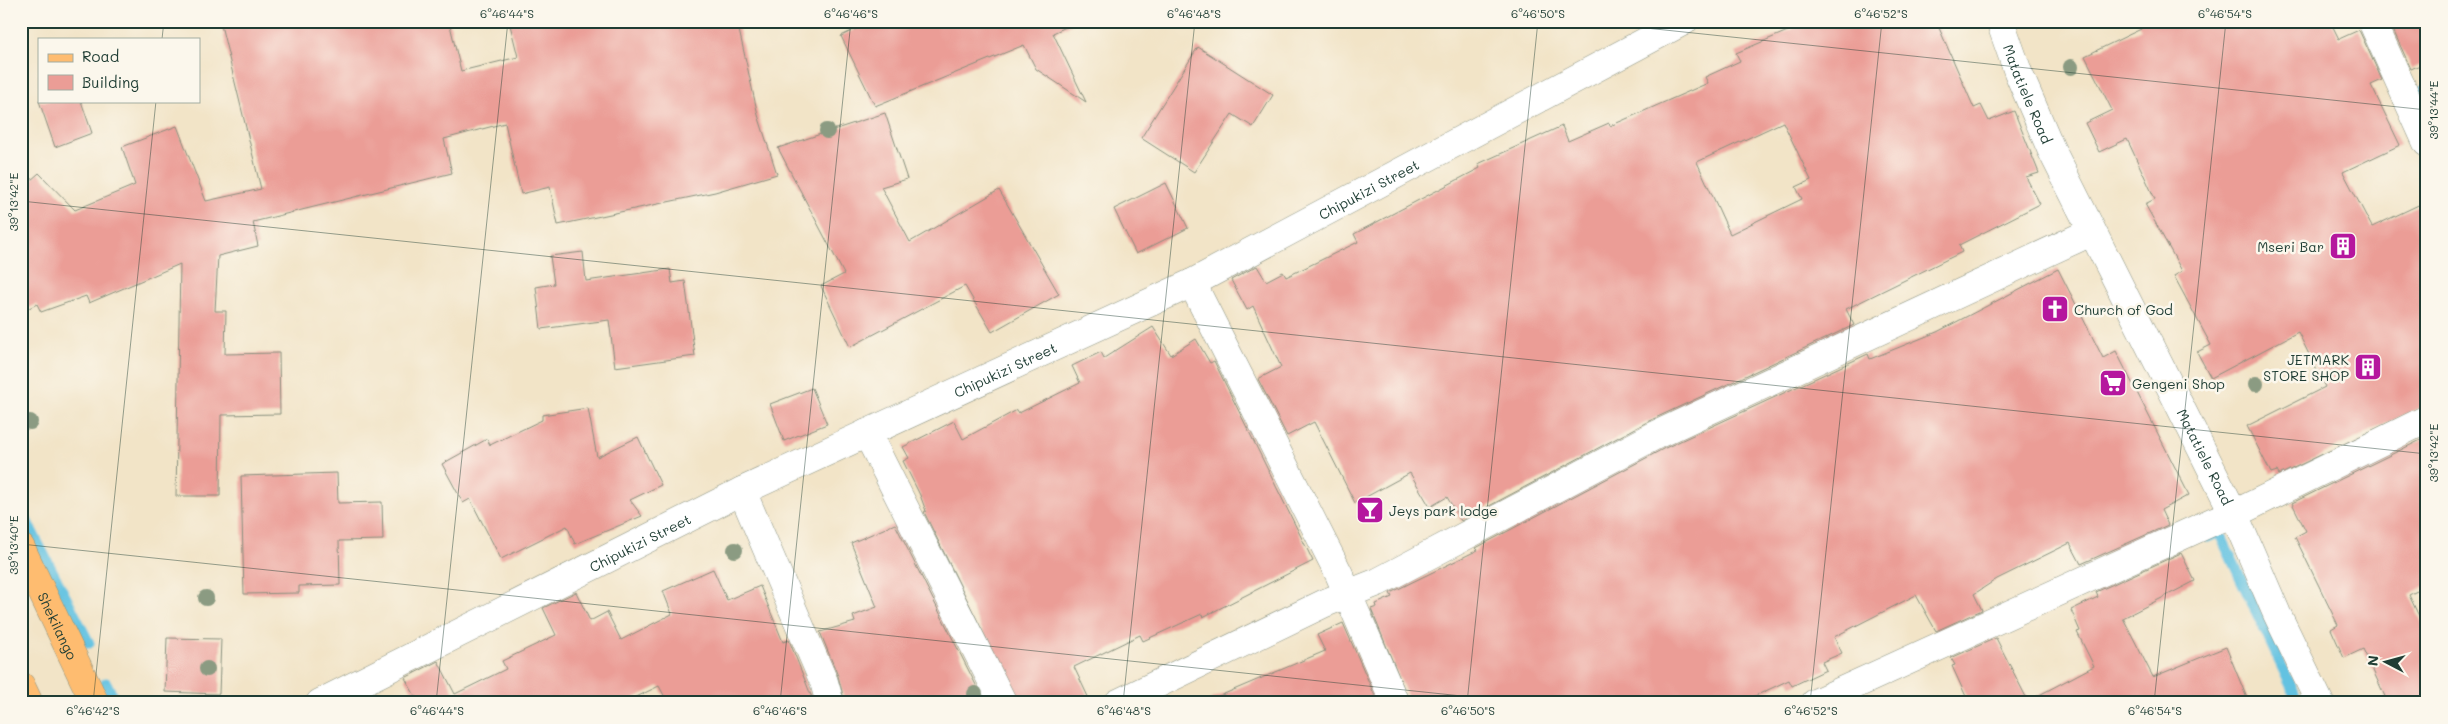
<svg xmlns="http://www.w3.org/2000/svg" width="2448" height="724" viewBox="0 0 2448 724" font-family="Mali,sans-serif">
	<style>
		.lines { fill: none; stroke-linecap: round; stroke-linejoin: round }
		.stream { stroke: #63c2e1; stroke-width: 11 }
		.building { fill: #eb9d96; fill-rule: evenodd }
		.minor-casing { stroke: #88907e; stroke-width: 29 }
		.major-casing { stroke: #88907e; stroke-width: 29 }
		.minor { stroke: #fff; stroke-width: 28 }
		.major { stroke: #febc70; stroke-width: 28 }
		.tree { fill: #8b9b82 }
		.ticks { fill: none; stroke: #1f3d34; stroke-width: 1; stroke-opacity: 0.45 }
		.labels { text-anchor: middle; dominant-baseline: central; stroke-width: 5; stroke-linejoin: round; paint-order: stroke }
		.street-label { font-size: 14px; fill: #1f3d34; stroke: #fbf7ec }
		.poi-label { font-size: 14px; fill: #1f3d34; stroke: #fbf7ec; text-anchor: start }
		.neatline { fill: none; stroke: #1f3d34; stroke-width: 2 }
		.ticks-label { font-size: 12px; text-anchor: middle; fill: #1f3d34 }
	</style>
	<rect width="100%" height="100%" fill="#fbf7ec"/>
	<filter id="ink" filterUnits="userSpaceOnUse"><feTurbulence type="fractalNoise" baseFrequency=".02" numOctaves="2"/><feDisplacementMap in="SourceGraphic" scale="10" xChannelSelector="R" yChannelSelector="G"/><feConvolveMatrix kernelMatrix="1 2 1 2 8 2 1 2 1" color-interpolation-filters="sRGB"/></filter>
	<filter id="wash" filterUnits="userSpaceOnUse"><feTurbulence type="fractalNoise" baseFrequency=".0096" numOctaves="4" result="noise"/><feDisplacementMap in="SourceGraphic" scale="20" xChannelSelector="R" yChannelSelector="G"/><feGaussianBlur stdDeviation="1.12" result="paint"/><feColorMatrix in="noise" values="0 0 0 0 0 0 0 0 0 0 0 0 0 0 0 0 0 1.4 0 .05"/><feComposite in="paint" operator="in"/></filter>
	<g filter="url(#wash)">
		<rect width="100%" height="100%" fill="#f2e4c7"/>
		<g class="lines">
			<g class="stream">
				<path d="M2423 91 2427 89"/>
				<path d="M24 516 89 643"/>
				<path d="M2208 537 2219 532 2299 703"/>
				<path d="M106 683 116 703"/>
			</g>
		</g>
		<g id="blocks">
			<g class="building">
				<path d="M220 21H449L461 71 518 57 509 21H737L758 115 777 174 715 192 558 225 550 187 521 194 505 123 444 139 452 173 253 222 258 246 218 256 215 311H226L225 354 279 353 280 414 221 415 220 496H176L180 264 89 303 86 296 41 312 37 304 21 312V189L39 173 75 210 135 185 122 147 177 126 206 201 261 189Z"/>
				<path d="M873 21H1079L1053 33 1086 102 1036 69 1024 45 875 106 841 36Z"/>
				<path d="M1811 21H1936L1974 108 1981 105 1989 121 2014 111 2039 173 2026 177 2040 204 1959 245 1962 252 1846 309 1854 325 1649 421 1461 521 1447 497 1430 507 1410 473 1355 503 1314 422 1287 436 1258 379 1281 367 1253 306 1247 310 1231 280 1257 266 1266 281 1283 272 1286 277 1358 242 1354 234 1480 168 1478 164 1562 126 1568 141 1609 123 1610 126 1708 83 1705 77 1740 61 1736 53ZM1783 122 1811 180 1796 187 1802 199 1730 234 1697 162Z"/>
				<path d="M2137 21H2330L2339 39 2359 30 2382 80 2371 85 2400 145 2343 172 2372 227 2427 201V404L2279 475 2277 471 2271 473 2247 426 2325 387 2298 332 2211 378 2197 352 2211 345 2174 276 2182 271 2145 204 2155 199 2127 139 2099 152 2085 123 2112 110 2085 56 2141 29Z"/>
				<path d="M2389 21H2427V62L2411 69Z"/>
				<path d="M1198 47 1273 95 1253 127 1232 114 1194 172 1141 138Z"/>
				<path d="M39 101H81L92 133 55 147Z"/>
				<path d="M885 113 907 179 881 187 910 242 999 190 1059 294 992 332 965 286 850 347 821 286 844 274 778 148Z"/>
				<path d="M1166 183 1188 228 1136 254 1114 209Z"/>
				<path d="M583 252 586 281 670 269 672 283 685 281 695 356 615 367 609 320 541 329 536 287 554 284 550 256Z"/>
				<path d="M2058 269 2103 358 2116 351 2189 495 2161 510 2168 525 2081 564 2070 543 1997 579 1974 594 1982 610 1936 631 1916 595 1834 637 1842 653 1822 662 1826 670 1792 686 1789 680 1740 703H1410L1371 609 1377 607 1376 604 1392 597 1390 593 1478 550 1476 548 1663 449 1868 354 1870 359 1937 332Z"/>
				<path d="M1153 327 1171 355 1196 339 1210 363 1214 361 1313 561 1203 617 1202 614 1143 641 1140 635 1074 667 1091 703H1018L924 512 926 511 920 495 903 461 909 458 903 447 954 421 963 439 1017 410 1019 413 1080 383 1072 366 1101 352 1104 358Z"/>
				<path d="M812 388 827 424 784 441 770 404Z"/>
				<path d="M588 408 597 457 638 437 661 485 630 500 642 516 575 544 567 526 501 559 470 499 463 503 442 464 487 439 490 445 542 420V415Z"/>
				<path d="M2427 437V586L2409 595 2427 633V703H2388L2363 649 2344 658 2331 629 2338 625 2295 537 2306 531 2292 503Z"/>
				<path d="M337 473 338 503 382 502 383 540 339 541 340 585 299 586V593L244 594 241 476Z"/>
				<path d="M895 524 985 703H845L838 676 820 632 855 622 853 616 877 607 851 543Z"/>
				<path d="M2181 553 2195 581 2123 618 2153 677 2226 647 2249 703H1969L1952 666 1955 665 1951 658 1996 638 2028 701 2094 666 2077 632 2080 631 2071 610 2098 597 2096 592Z"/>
				<path d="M713 569 727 600 760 586 783 642 789 640 814 703H668L659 686 624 703H419L405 678 438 661 455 694 506 669 502 661 556 635 543 608 576 592 590 621 607 612 621 640 672 614 663 591Z"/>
				<path d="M1343 623 1378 703H1203L1325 651 1317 635Z"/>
				<path d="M167 638 221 639 219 694 165 692Z"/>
			</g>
		</g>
	</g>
	<g filter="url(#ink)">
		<use href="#blocks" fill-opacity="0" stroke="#88907e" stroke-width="1"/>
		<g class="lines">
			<g class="minor-casing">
				<g id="minor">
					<path id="s1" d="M2000 21 2018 72 2051 149 2234 514 2277 614 2320 703"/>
					<path d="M2372 21 2427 143"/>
					<path d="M1192 283 1339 574 1395 703"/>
					<path d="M867 433 1003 703"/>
					<path d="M742 491 824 682 830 703"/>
					<path id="s2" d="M320 703 742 491 1192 283 1684 21"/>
					<path d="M1118 703 1325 603 1378 582 1656 435 2091 232"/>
					<path d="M1815 703 2214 521 2234 514 2427 419"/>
				</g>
			</g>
			<g class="major-casing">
				<g id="major">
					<path id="s3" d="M21 548 95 703"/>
					<path d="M21 686 29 703"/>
				</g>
			</g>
			<use href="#minor" class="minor"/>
			<use href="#major" class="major"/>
		</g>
		<g class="tree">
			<circle cx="2071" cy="67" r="8"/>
			<circle cx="827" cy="131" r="8"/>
			<circle cx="2256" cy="384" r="8"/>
			<circle cx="30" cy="422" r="8"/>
			<circle cx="735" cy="550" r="8"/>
			<circle cx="206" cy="598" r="8"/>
			<circle cx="207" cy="669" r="8"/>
			<circle cx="975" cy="694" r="8"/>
		</g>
	</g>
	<path class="ticks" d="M1579 21 2427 110M162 39 164 21M21 201 2427 454M21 544 1528 703M93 703 156 101M436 703 508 21M780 703 851 21M1123 703 1195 21M1467 703 1538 21M1810 703 1882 21M2154 703 2226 21"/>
	<defs>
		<g id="building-square" transform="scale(1.4375)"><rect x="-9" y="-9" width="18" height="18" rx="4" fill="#b5179e" stroke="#fbf7ec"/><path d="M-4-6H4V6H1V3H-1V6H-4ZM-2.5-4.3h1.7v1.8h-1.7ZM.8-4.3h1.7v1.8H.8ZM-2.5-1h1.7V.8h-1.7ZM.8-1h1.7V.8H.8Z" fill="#fff"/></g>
		<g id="church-square" transform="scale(1.4375)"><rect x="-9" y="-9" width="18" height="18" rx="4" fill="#b5179e" stroke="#fbf7ec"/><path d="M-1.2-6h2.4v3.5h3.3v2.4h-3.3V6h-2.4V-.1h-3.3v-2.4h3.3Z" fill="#fff"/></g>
		<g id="supermarket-square" transform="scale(1.4375)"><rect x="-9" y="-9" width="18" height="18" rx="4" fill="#b5179e" stroke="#fbf7ec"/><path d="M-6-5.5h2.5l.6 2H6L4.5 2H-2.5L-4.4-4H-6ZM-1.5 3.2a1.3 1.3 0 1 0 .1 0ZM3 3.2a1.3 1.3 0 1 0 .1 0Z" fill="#fff"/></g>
		<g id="bar-square" transform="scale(1.4375)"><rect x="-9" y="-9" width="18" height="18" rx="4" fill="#b5179e" stroke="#fbf7ec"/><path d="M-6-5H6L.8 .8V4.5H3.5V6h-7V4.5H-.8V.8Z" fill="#fff"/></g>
	</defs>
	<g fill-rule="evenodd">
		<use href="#building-square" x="2343" y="246"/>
		<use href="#church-square" x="2055" y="309"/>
		<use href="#building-square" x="2368" y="367"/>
		<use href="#supermarket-square" x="2113" y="383"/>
		<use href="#bar-square" x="1370" y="510"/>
	</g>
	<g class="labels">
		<g class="street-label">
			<text stroke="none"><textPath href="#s1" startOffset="78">Matatiele Road</textPath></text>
			<text stroke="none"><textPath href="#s2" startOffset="1168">Chipukizi Street</textPath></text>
			<text stroke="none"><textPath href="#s2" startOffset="762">Chipukizi Street</textPath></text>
			<text stroke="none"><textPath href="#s1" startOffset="482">Matatiele Road</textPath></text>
			<text stroke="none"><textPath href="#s2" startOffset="358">Chipukizi Street</textPath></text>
			<text stroke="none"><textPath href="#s3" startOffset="86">Shekilango</textPath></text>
		</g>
		<g class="poi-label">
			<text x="2324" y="246" text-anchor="end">Mseri Bar</text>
			<text x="2074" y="309">Church of God</text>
			<text x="2349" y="359" text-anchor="end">JETMARK<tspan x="2349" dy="16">STORE SHOP</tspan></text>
			<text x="2132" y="383">Gengeni Shop</text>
			<text x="1389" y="510">Jeys park lodge</text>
		</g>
	</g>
	<rect width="2448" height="724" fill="none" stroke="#fbf7ec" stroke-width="55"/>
	<rect x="38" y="38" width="162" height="65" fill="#fbf7ec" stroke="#a3ada2"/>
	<rect x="48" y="54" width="25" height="8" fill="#febc70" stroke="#a3ada2"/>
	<text x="82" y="62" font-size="15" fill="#1f3d34">Road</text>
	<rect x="48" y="75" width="25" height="15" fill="#eb9d96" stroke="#a3ada2"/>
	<text x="82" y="88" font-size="15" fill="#1f3d34">Building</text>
	<g transform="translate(2386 662) rotate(276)" stroke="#fbf7ec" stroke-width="4" paint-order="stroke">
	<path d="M0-4L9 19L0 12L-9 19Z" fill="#1f3d34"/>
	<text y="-8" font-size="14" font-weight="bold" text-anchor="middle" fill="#1f3d34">N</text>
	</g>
	<rect x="28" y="28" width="2392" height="668" class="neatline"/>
	<g class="ticks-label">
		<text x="507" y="18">6°46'44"S</text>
		<text x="851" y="18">6°46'46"S</text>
		<text x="1194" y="18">6°46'48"S</text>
		<text x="1538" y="18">6°46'50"S</text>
		<text x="1881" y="18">6°46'52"S</text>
		<text x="2225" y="18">6°46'54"S</text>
		<text transform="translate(2434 110) rotate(-90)" y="4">39°13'44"E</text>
		<text transform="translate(14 202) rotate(-90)" y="4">39°13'42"E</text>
		<text transform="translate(2434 453) rotate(-90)" y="4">39°13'42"E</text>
		<text transform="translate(14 545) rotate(-90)" y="4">39°13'40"E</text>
		<text x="93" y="715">6°46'42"S</text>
		<text x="437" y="715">6°46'44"S</text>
		<text x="780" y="715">6°46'46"S</text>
		<text x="1124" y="715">6°46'48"S</text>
		<text x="1468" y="715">6°46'50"S</text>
		<text x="1811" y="715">6°46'52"S</text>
		<text x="2155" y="715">6°46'54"S</text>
	</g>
</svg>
